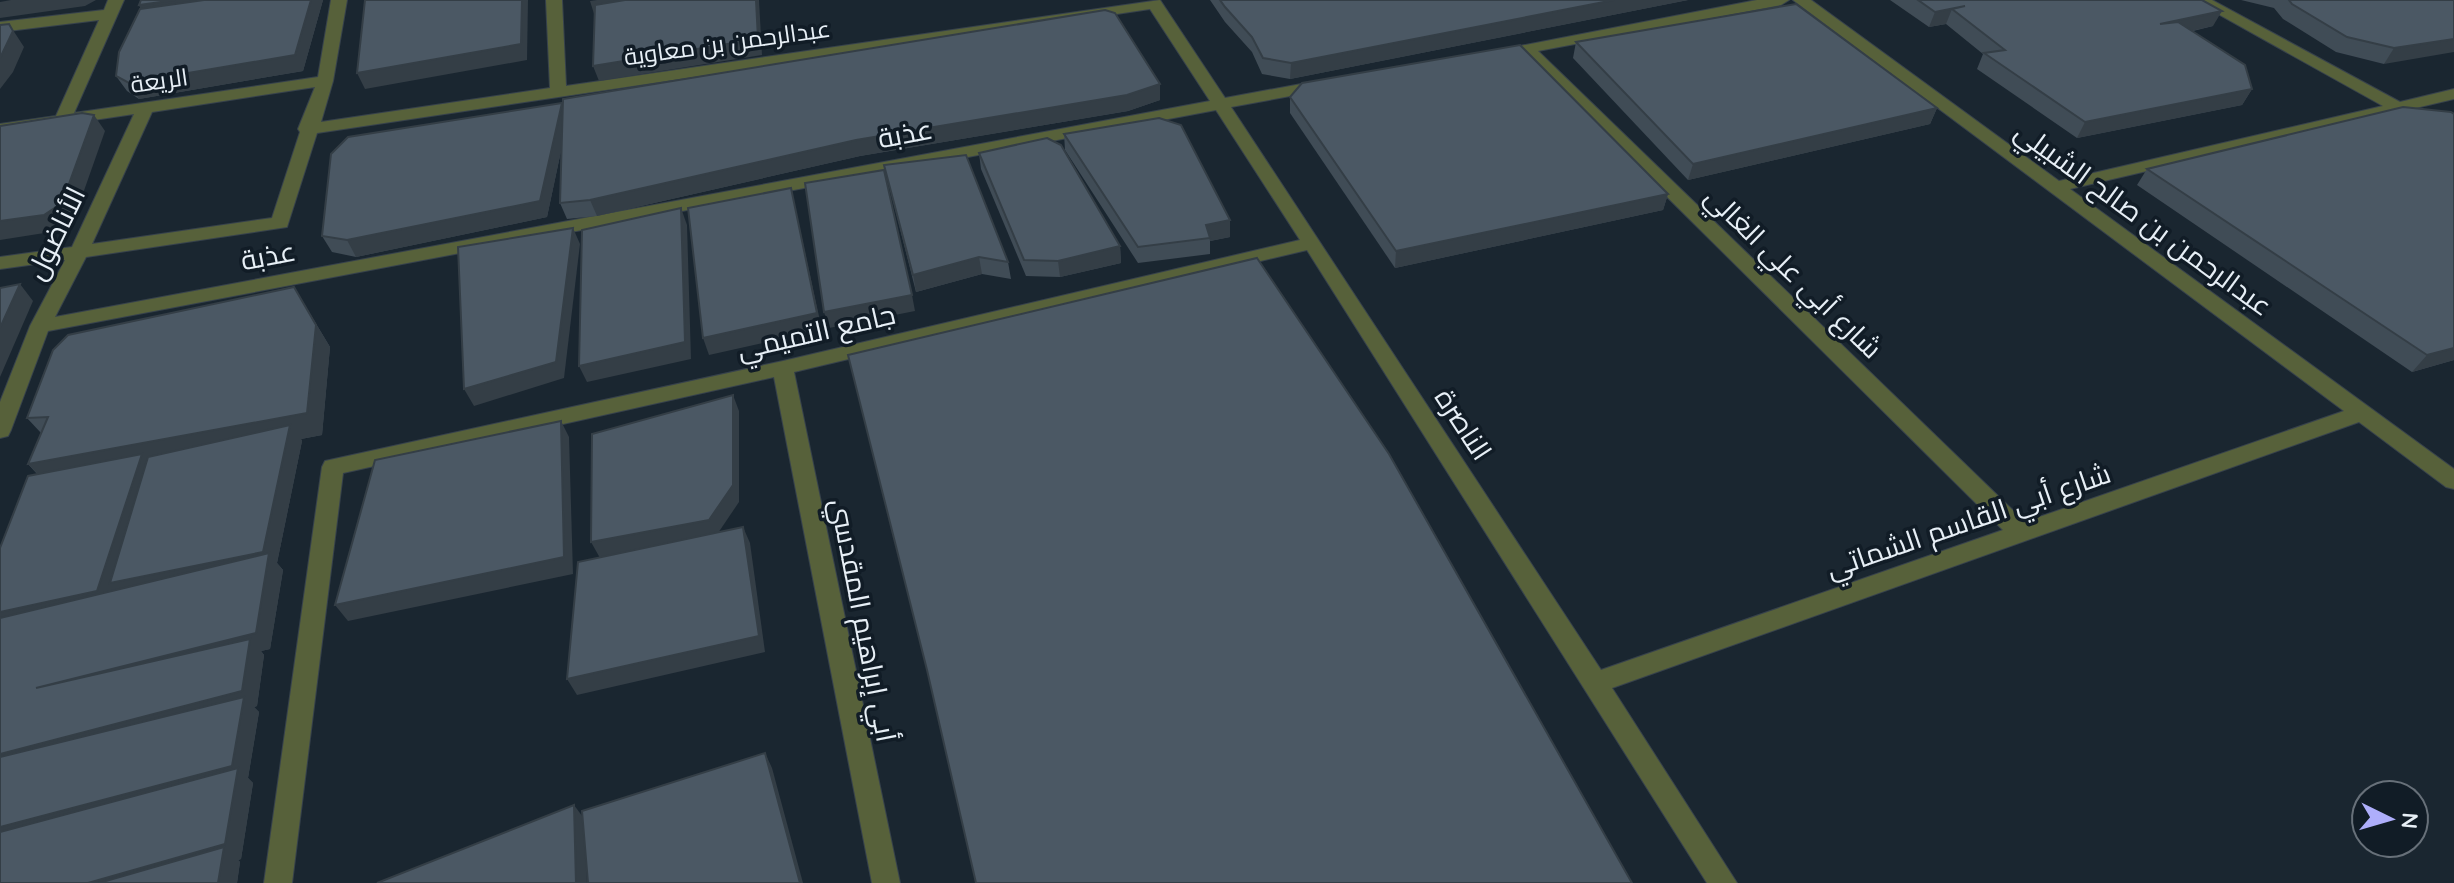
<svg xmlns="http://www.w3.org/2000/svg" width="2454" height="883" viewBox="0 0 2454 883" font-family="Quicksand,Cairo,sans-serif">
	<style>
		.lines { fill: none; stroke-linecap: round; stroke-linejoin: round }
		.minor-casing { stroke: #37424c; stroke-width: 2 }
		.minor { fill: #57613a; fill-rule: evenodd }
		.wall { fill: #404c56 }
		.shaded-wall { fill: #343e46 }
		.building { fill: #4b5864; stroke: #343e46; stroke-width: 2 }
		.labels { text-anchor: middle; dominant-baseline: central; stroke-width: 7; stroke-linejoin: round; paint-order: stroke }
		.far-street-label { font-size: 24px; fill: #e7eff6; stroke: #111c26 }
		.street-label { font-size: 28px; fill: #e7eff6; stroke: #111c26 }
	</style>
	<rect width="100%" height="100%" fill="#1a2630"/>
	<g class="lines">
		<g class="minor-casing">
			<path id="minor" d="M108 0H124L74 113 318 77 331 0H347L333 81 321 122 550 88 546 0H562L566 86 1160 0 1225 98 1323 80 1331 85 1323 90 1231 107 1601 670 2003 530 1523 54 1495 60 1487 55 1489 52 1757 0H1789L1781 5 1538 51 2025 522 2344 411 1793 0H1811L2059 181 2383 106 2193 0H2212L2400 102 2454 89V99L2070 189 2454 469V489L2446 487 2359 422 1612 688 1737 883H1707L1307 250 794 372 900 883H872L774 377 343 473 292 883H264L322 467 325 461 783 361 1300 240 1216 110 48 331 11 430 8 436 0 438V402L30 326 65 260 0 269V257L72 247 134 114 0 134V124L56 116 99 20 0 32V22L104 10ZM1150 9 1210 101 55 317 86 257 287 227 317 133ZM315 87 298 129 300 132 272 218 92 244 152 112Z"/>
		</g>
		<use href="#minor" class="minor"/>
	</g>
	<g class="wall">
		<path d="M141 0H323L303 71 139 99 127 91 116 76 141 9 139 5Z"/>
		<path d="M1210 0H1688L1290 79 1262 74 1252 52 1225 22Z"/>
		<path d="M1890 0H2202L2213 26 2193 31 2252 89 2242 105 2077 138 1977 69 1983 54 1946 24 1929 27Z"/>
		<path d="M2241 0H2454L2384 64 2336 52 2283 19 2274 8Z"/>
		<path d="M1576 42 1937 108 1930 124 1688 180 1573 58Z"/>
		<path d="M1290 97 1668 194 1663 210 1395 268 1290 113Z"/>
		<path d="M1160 100 1128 111 860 156 597 216 567 219 560 203 561 151 547 217 356 257 332 252 322 236 562 103 563 105Z"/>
		<path d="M2454 114V360L2412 372 2137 185 2147 169Z"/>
		<path d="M1064 134 1230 237 1210 241V254L1138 263 1065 150Z"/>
		<path d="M979 153 1120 246 1121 263 1060 277 1026 276 981 169Z"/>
		<path d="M884 165 1008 262 1011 279 982 274 916 292Z"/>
		<path d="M294 287 330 347 322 435 301 439 302 441 277 563 283 570 270 649 261 651 264 655 257 706 254 707 259 712 248 778 253 783 241 859 238 860 240 862 237 883 38 475 28 464 41 433 27 418Z"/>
	</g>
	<g class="shaded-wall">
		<path d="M11 0H96L85 6 0 18V2Z"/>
		<path d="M175 0H289L148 21 139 5Z"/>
		<path d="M311 0H323L303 71 139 99 129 83Z"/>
		<path d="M522 0H528L527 60 365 89 357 73Z"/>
		<path d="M597 0H688L595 17 590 1Z"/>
		<path d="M756 0H759L762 55 599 81 593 66Z"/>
		<path d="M1614 0H1688L1290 79 1291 63Z"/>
		<path d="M1965 6 1952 9 1946 24 1929 27 1935 12Z"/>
		<path d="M2222 11 2213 26 2152 40 2160 24Z"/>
		<path d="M9 24 24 47 13 72 0 89V58Z"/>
		<path d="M2454 39V52L2384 64 2394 48Z"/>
		<path d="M1160 84V100L1128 111 860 156 597 216 590 200 856 140Z"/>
		<path d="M2252 89 2242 105 2077 138 2085 122Z"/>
		<path d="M562 103 568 118 547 217 356 257 347 240Z"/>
		<path d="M1937 108 1930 124 1688 180 1693 164Z"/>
		<path d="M94 115 105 131 74 219 57 231 0 240V221Z"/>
		<path d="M791 188 822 330 709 355 703 338Z"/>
		<path d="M1668 194 1663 210 1395 268 1396 251Z"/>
		<path d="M681 208 687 225 691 359 587 382 579 366Z"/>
		<path d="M1230 220V237L1210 241 1206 225Z"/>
		<path d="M573 228 580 244 564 378 474 406 464 389Z"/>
		<path d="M1120 246 1121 263 1060 277 1058 261Z"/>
		<path d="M979 257 982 274 916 292 913 275Z"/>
		<path d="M20 284 33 301 0 377V328Z"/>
		<path d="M294 287 330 347 322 435 301 439 302 441 277 563 283 570 270 649 261 651 264 655 257 706 254 707 259 712 248 778 253 783 241 859 238 860 240 862 237 883H88L0 847V754L54 704 0 632V612L49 486 28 464Z"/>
		<path d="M912 295 915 311 829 328 824 312Z"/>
		<path d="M2454 348V360L2412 372 2427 355Z"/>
		<path d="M733 395 739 411V502L716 536 600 558 591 542Z"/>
		<path d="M561 421 569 437 573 574 348 621 335 605Z"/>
		<path d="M743 527 750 543 765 652 577 695 567 679Z"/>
		<path d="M765 753 772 768 803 883H800Z"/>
		<path d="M574 805 585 820 587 883H576Z"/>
	</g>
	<g class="building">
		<path d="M141 0H175L139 5Z"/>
		<path d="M204 0H311L295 55 129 83 116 76 119 52 140 9Z"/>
		<path d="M365 0H522L521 44 357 73Z"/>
		<path d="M625 0H756L758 39 593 66 595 5Z"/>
		<path d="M1220 0H1614L1291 63 1263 58 1252 37 1225 7Z"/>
		<path d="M1918 0H2202L2222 11 2160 24 2178 22 2245 65 2252 89 2085 122 1984 53 2005 50 1952 9 1965 6 1935 12Z"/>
		<path d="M2289 0H2454V39L2394 48 2347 37 2292 4Z"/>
		<path d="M1796 4 1937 108 1693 164 1576 42Z"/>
		<path d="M1105 10 1115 13 1160 84 1127 95 856 140 590 200 560 203 563 99Z"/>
		<path d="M9 24 13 31 0 58V25Z"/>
		<path d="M1520 45 1668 194 1396 251 1290 97 1302 83Z"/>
		<path d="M562 103 540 201 347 240 322 236 331 154 348 137Z"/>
		<path d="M2403 107 2451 112 2454 114V348L2427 355 2147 169Z"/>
		<path d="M82 113 94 115 62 203 44 215 0 221V126Z"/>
		<path d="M1159 118 1181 125 1230 220 1206 225 1210 238 1138 247 1064 134Z"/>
		<path d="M1047 138 1061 145 1120 246 1058 261 1024 260 979 153Z"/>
		<path d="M966 155 1008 262 979 257 913 275 884 165Z"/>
		<path d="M884 170 912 295 824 312 805 183Z"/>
		<path d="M791 188 817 313 703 338 688 208Z"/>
		<path d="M681 208 685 342 579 366 582 230Z"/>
		<path d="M573 228 556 362 464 389 458 247Z"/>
		<path d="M1257 258 1389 454 1632 883H976L927 670 848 355Z"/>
		<path d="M20 284 0 328V288Z"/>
		<path d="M294 287 316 325 307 413 28 464 48 417 27 418 53 350 68 335Z"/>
		<path d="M733 395V485L709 520 591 542 592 434Z"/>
		<path d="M561 421 564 557 335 605 375 460Z"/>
		<path d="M290 425 263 552 110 583 148 457Z"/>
		<path d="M142 454 97 591 0 612V548L28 476Z"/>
		<path d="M743 527 759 636 567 679 578 562Z"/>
		<path d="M269 553 256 633 36 688 250 639 242 691 0 754V618Z"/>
		<path d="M244 697 232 766 0 827V757Z"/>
		<path d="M765 753 800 883H588L582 811Z"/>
		<path d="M238 768 225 844 88 883H0V832Z"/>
		<path d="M574 805 576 883H377Z"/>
		<path d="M224 847 218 883H99Z"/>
	</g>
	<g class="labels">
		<g class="far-street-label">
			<text transform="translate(727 42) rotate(-8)">عبدالرحمن بن معاوية</text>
			<text transform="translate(159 80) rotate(-8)">الريعة</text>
		</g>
		<g class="street-label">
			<text transform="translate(905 133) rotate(-11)">عذبة</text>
			<text transform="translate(2144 218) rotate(36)">عبدالرحمن بن صالح الشبيلي</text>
			<text transform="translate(55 233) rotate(-64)">الأناضول</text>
			<text transform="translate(268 255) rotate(-11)">عذبة</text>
			<text transform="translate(1794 272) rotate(44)">شارع أبي علي الغالي</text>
			<text transform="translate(816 331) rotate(-13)">جامع التميمي</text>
			<text transform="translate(1464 424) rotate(57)">الناصرة</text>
			<text transform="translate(1968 520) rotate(-19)">شارع أبي القاسم الشماتي</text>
			<text transform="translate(864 620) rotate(79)">أبي إبراهيم المقدسي</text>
		</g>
	</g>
	<g transform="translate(2390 819) rotate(95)"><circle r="38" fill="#111c26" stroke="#677079" stroke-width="2"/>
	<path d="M0-6L14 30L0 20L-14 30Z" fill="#aeaefb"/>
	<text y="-12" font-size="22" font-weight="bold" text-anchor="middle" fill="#e7eff6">N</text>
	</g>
</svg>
